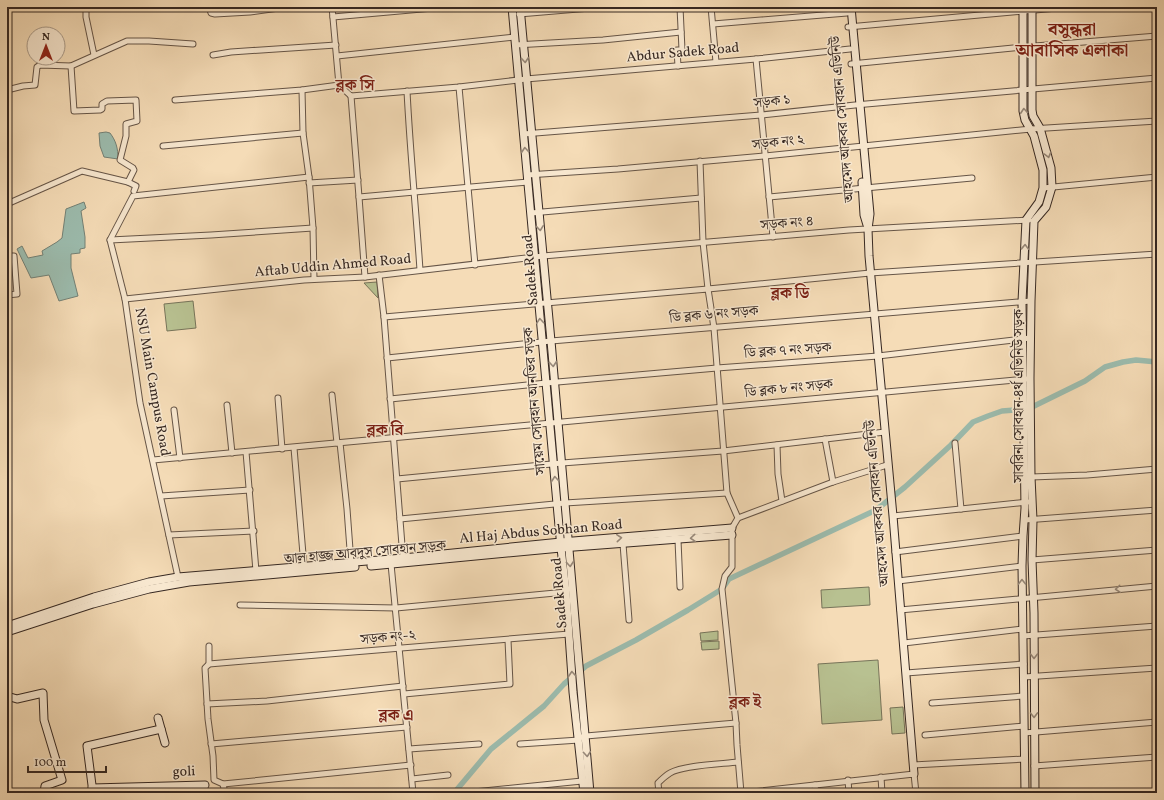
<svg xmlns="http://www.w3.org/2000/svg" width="1164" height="800" viewBox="0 0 1164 800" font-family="Vollkorn,'Noto Serif Bengali',serif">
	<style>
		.green { fill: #b8c191; stroke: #77745a }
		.water { fill: #9cbcae; stroke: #738176 }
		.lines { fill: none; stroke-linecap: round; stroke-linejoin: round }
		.canal { stroke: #9cbcae; stroke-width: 5.5 }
		.street-casing { stroke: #665547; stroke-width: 7 }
		.secondary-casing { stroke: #362822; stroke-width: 9 }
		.street { stroke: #f8e8d0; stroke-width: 5 }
		.secondary { stroke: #f8e8d0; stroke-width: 7 }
		.oneway { stroke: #978879 }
		.labels { text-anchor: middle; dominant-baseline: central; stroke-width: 3; stroke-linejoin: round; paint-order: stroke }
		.street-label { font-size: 14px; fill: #362822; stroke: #f8e8d0 }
		.quarter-label { font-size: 16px; font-weight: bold; fill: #7a1f14; stroke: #f8e8d0 }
		.district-label { font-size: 18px; font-weight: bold; fill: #7a1f14; stroke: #f8e8d0 }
	</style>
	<rect width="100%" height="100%" fill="#f5dcb7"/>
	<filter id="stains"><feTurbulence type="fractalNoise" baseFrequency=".005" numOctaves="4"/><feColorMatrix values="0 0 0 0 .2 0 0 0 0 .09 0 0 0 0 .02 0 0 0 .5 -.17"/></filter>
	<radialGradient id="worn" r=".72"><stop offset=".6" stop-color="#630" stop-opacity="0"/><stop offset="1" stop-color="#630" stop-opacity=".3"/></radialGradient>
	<g class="green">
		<path d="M377 282 378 298 364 283Z"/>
		<path d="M193 301 196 328 167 331 164 304Z"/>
		<path d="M869 587 870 605 822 608 821 590Z"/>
		<path d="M718 631V640L701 641 700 633Z"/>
		<path d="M719 641V649L702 650 701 642Z"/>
		<path d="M878 660 882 720 822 724 818 664Z"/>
		<path d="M903 707 905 733 892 734 890 708Z"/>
	</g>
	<g class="water">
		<path d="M106 132 110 133C116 141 118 148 118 159L104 157 100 146 99 133Z"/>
		<path d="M84 202 86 208 81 211 85 237V248L80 249V253L71 254V268L78 296 59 301 49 275 31 278 17 249 22 246 28 258 43 255 42 251 57 242 62 238 66 209Z"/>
	</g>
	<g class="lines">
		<path class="canal" d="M454 793 491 749 544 706 564 684 586 666 636 640 688 610 722 589 729 579 876 510 905 487 951 445 973 422 988 416 1002 411 1028 409 1085 381 1105 367 1123 362 1136 360 1157 362"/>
		<g class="street-casing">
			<g id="street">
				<path d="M86 7V17L94 55"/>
				<path d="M209 7 211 13 215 14 250 12 286 7"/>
				<path d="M332 7 339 85 351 96"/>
				<path d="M711 7 716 62"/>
				<path d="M519 14 602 7"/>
				<path d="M333 17 444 7"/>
				<path d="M713 24 847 13"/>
				<path d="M848 27 1068 7"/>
				<path d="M515 45 603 40 681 32"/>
				<path d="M213 55 231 52 336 45"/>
				<path d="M337 56 514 37"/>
				<path d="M756 59 773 237"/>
				<path d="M851 64 1023 47 1157 36"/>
				<path d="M71 66 74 111 100 110 102 109V104L107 101 136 100 137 121 126 124V136L120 160 133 168 134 170 128 182"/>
				<path d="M678 66 677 50H682L680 7"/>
				<path d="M459 87 475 265"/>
				<path d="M7 90 23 86 35 85 37 67 40 65 71 66 127 41H149L193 44"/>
				<path d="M302 90 303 133 309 177 313 228 314 279"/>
				<path d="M407 91C410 151 416 210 420 270"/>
				<path d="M351 96 459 87 526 79 756 59 850 49"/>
				<path d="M351 96 359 197 365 277"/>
				<path d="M175 100 302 90 339 85"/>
				<path d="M523 134 761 115 855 105 1157 78"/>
				<path d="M163 146 303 133"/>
				<path d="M700 161 703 242 708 289 870 273 1157 254"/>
				<path d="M527 175 618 169 765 156 1031 129 1157 121"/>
				<path d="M309 183 358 180"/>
				<path d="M1043 188 1157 177"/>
				<path d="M359 197 528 182"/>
				<path d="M769 197 972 178"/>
				<path d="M7 204 82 171 128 182 136 186 134 191"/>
				<path d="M531 213 701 198"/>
				<path d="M110 240 211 235 313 228"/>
				<path d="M7 256H14L17 294 7 295"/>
				<path d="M379 275 384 317 403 558"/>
				<path d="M125 299 304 280 365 277 543 256 849 230 1029 220"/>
				<path d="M384 317 708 289 714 328 727 493 738 518 732 528V567L725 576 722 589 736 723 737 745 741 793"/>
				<path d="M7 353V356"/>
				<path d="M387 358 551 341 1031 301"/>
				<path d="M332 395 337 443"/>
				<path d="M278 398 282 449"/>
				<path d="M390 399 546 383 717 368 878 356 1030 338"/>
				<path d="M227 405 232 453"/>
				<path d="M174 410 180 458"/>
				<path d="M825 439 833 482"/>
				<path d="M340 443 347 509 351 563"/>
				<path d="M955 443 961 509"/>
				<path d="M777 445 778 474 782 501"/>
				<path d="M294 448 304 566"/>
				<path d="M246 452 256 571"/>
				<path d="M153 460 1026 379"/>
				<path d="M1031 477 1087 475 1157 469"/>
				<path d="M397 479 562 463 723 451 885 432"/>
				<path d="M161 496 250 490"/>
				<path d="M893 516 1028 502"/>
				<path d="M738 518 833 482 887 465"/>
				<path d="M400 519 565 503 727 493"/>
				<path d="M1025 520 1157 510"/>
				<path d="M169 535 254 531"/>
				<path d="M678 540 680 587"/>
				<path d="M623 544 629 620"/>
				<path d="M895 552 1023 536"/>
				<path d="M1032 560 1157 550"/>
				<path d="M391 564 413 793"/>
				<path d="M178 577 140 403 125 299 110 240 133 196 309 177"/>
				<path d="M898 581 1022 566"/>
				<path d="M240 605 396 608 566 592"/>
				<path d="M900 610 1157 586"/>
				<path d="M1023 636 1157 626"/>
				<path d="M904 643 1023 629"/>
				<path d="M209 646V664L205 668 208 719 213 756 214 780 223 784 411 765"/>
				<path d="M209 664 569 634"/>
				<path d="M906 673 1024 664"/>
				<path d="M1024 677 1157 668"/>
				<path d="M404 694 510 684 508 640"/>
				<path d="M932 703 1024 696"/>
				<path d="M207 704 267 701 403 686"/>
				<path d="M1024 733 1157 722"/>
				<path d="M925 735 1024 726"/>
				<path d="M578 738 586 736 736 723"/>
				<path d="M211 744 407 727"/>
				<path d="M520 744 579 740"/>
				<path d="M409 749 479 744"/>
				<path d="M913 765 1025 759"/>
				<path d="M1034 766 1157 757"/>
				<path d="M881 777 882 793"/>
				<path d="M412 779 448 775"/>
				<path d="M848 780 849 793"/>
				<path d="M223 784 225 793"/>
				<path d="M815 785 816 793"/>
				<path d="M474 792 582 781"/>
				<path d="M659 793 658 783C662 779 665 776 670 773 684 765 722 764 738 762"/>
				<path d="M743 793 914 774 916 793"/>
				<path d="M1145 793 1157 792"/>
			</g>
		</g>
		<g class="secondary-casing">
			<g id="secondary">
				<path d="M512 7 561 548 566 592 573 692 584 793"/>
				<path d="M520 7 551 341 590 793"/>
				<path d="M851 7 870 214 868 229 869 256 893 516 914 774"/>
				<path d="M1023 7V111L1025 120 1034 136 1043 170V188L1039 202 1026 220 1022 302 1025 508 1023 536 1022 566 1025 793"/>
				<path d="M1032 7V110L1033 116 1040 128 1051 168 1052 187 1046 207 1034 221 1031 301 1030 378 1031 477 1033 520 1032 560 1034 613 1035 793"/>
				<path d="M862 182 864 215 867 225"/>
				<path d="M371 566 561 548 732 535"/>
				<path d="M7 626 94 597 149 582 178 577 403 558 561 542 732 528"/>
				<path d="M7 632 93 604 149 589 189 582 355 567"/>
				<path d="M7 696 17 699 43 693 44 720 62 780 45 786 44 793"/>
				<path d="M161 729 158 718 165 743"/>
				<path d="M92 788 205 785"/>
				<path d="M93 793 87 746 161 729"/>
			</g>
		</g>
		<use href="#street" class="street"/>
		<use href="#secondary" class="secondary"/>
	</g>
	<defs><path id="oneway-chevron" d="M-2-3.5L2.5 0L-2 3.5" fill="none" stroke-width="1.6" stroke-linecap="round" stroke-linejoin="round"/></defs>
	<g class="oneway">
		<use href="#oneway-chevron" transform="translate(525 60) rotate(85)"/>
		<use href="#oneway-chevron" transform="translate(1024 111) rotate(-95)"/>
		<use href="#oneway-chevron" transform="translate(525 150) rotate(-95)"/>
		<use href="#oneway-chevron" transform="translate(1048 155) rotate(75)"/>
		<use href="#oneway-chevron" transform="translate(540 228) rotate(84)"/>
		<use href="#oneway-chevron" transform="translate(1025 247) rotate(-88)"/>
		<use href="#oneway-chevron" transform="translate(540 321) rotate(-95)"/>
		<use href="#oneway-chevron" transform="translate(553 364) rotate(85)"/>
		<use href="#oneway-chevron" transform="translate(555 479) rotate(-95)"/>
		<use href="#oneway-chevron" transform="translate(619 538) rotate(-5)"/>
		<use href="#oneway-chevron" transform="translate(693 538) rotate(175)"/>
		<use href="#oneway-chevron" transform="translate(570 564) rotate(85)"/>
		<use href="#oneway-chevron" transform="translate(1022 582) rotate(-91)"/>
		<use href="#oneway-chevron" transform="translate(1118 589) rotate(175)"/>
		<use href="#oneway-chevron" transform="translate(1034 656) rotate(90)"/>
		<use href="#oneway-chevron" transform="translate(572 674) rotate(-94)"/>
		<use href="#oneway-chevron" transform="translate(1034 715) rotate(89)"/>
		<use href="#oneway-chevron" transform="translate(587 754) rotate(85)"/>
	</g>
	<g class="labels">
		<g class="street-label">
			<text transform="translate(683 53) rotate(-5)">Abdur Sadek Road</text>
			<text transform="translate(772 102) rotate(-6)">সড়ক ১</text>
			<text transform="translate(843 119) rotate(-95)">আহমেদ আকবর সোবহান এভিনিউ</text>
			<text transform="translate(778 143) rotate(-6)">সড়ক নং ২</text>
			<text transform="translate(787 224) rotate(-5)">সড়ক নং ৪</text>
			<text transform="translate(333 266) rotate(-5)">Aftab Uddin Ahmed Road</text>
			<text transform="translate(531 270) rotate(-95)">Sadek Road</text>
			<text transform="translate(714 315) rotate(-5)">ডি ব্লক ৬ নং সড়ক</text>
			<text transform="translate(788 351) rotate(-4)">ডি ব্লক ৭ নং সড়ক</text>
			<text transform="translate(152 382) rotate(80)">NSU Main Campus Road</text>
			<text transform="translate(789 389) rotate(-6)">ডি ব্লক ৮ নং সড়ক</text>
			<text transform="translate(1019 396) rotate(-90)">সাবরিনা সোবহান ৪র্থ এভিনিউ সড়ক</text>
			<text transform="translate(535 401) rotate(-95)">সায়েম সোবহান আনভির সড়ক</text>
			<text transform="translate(878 503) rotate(-95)">আহমেদ আকবর সোবহান এভিনিউ</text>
			<text transform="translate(541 532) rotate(-5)">Al Haj Abdus Sobhan Road</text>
			<text transform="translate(365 553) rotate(-5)">আল হাজ্জ আবদুস সোবহান সড়ক</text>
			<text transform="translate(560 593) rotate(-95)">Sadek Road</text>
			<text transform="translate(388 638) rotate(-5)">সড়ক নং-২</text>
			<text transform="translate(184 772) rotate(-2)">goli</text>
		</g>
		<g class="quarter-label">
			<text x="355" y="86">ব্লক সি</text>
			<text x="790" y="294">ব্লক ডি</text>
			<text x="385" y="431">ব্লক বি</text>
			<text x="745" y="703">ব্লক ই</text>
			<text x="396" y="716">ব্লক এ</text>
		</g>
		<g class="district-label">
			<text x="1072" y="30">বসুন্ধরা<tspan x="1072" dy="21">আবাসিক এলাকা</tspan></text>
		</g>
	</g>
	<rect width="1164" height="800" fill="none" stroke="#f5dcb7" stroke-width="24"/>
	<rect x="8" y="8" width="1148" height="784" fill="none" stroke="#362822" stroke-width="2"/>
	<rect x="12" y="12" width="1140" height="776" fill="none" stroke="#362822"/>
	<g transform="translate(46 46)"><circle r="19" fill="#f8e8d0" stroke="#aa9b8a"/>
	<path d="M0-3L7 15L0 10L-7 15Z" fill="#8f2418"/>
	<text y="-6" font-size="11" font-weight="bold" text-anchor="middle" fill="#362822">N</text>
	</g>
	<path d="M28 766v6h78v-6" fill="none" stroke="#362822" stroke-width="2"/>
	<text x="34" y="766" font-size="12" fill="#362822" stroke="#f8e8d0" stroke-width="3" paint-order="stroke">100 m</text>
	<rect width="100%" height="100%" filter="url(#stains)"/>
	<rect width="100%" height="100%" fill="url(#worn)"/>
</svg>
